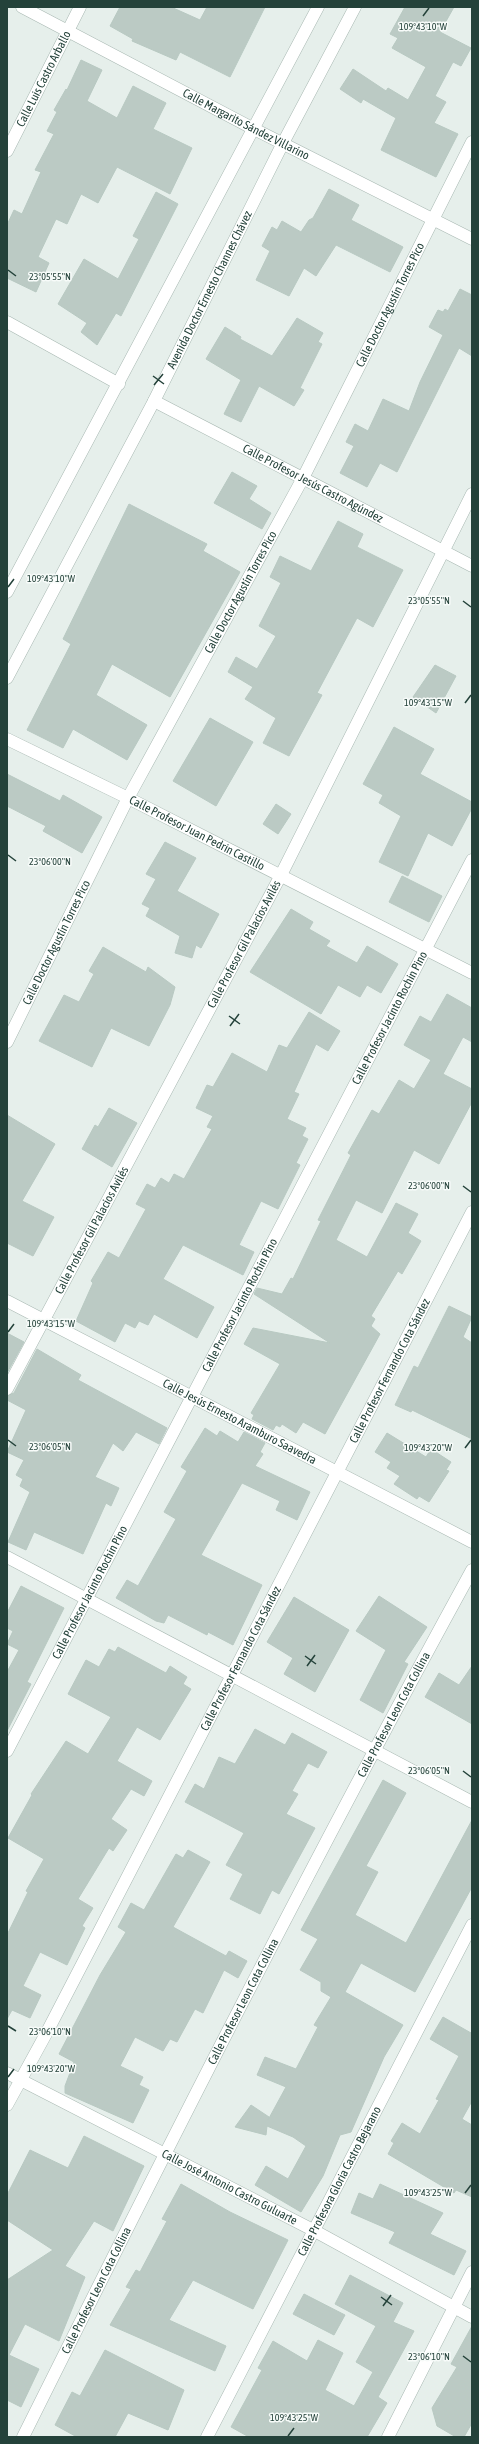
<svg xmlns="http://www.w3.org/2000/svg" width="479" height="2444" viewBox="0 0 479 2444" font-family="'Asap Condensed',sans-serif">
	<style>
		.building { fill: #bbcac4; stroke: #b8c9c2 }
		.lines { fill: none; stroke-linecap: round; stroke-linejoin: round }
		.minor-casing { stroke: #a8b8b2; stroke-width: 13 }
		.minor { stroke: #fff; stroke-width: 12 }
		.ticks { fill: none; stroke: #24423a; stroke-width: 1.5 }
		.labels { text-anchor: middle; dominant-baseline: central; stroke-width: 3; stroke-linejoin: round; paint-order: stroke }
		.street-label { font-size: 12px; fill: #24423a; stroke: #f7fbf9 }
		.ticks-label { font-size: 10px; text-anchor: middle; fill: #24423a; stroke: #f7fbf9; stroke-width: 3; stroke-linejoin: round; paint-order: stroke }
	</style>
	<rect width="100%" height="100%" fill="#e6efeb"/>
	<g class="building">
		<path d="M120 7H171L200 20 207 7H265L230 77 180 52 176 60 132 41 133 39 110 26Z"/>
		<path d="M405 7H454L440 32 471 48 461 66 453 62 435 96 446 102 434 123 458 134 436 177 381 150 396 118 363 99 361 103 340 89 353 69 386 91 388 88 408 100 426 67 392 48 398 38 390 34Z"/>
		<path d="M81 60 102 70 87 101 117 118 133 86 166 103 153 129 192 148 170 194 117 167 98 203 81 194 67 224 56 219 38 257 49 263 36 292 7 278V225L14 210 22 214 41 172 35 170 54 134 47 131 57 112 54 110 66 89 67 90Z"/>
		<path d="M329 189 359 205 351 220 403 247 390 272 336 245 316 276 304 268 289 296 256 280 270 251 262 246 272 227 277 230 282 221 301 232 309 220 313 218Z"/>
		<path d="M156 192 178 204 121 316 116 313 97 345 81 332 87 323 58 304 84 259 118 279 139 239 133 236Z"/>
		<path d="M460 289 472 295V356L459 348 397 472 380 463 367 487 340 473 354 446 346 442 355 424 368 431 383 399 409 411 420 382 443 335 429 327 438 310 443 312 445 309 448 311Z"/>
		<path d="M297 318 323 333 318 342 322 344 300 388 304 390 294 406 259 386 241 422 224 414 241 380 206 359 225 327 241 337 240 339 272 356Z"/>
		<path d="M232 472 257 486 249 499 271 513 262 529 214 503Z"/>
		<path d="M129 504 207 544 203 551 240 572 170 697 112 664 96 695 147 725 127 760 73 729 63 748 27 730 71 644 63 639Z"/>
		<path d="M338 521 363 534 357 547 403 570 373 627 357 618 317 693 322 695 289 756 263 743 276 718 245 699 253 687 228 672 236 657 257 669 276 636 259 626 281 583 270 577 280 556 311 571Z"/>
		<path d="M435 665 456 676 436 713 413 697Z"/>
		<path d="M210 718 253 742 216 806 173 781Z"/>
		<path d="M394 727 434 749 420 774 472 802V808L452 846 428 833 408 876 379 862 401 816 379 803 383 795 363 784Z"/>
		<path d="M7 774 60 801 63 795 102 817 82 853 43 831 46 826 7 806Z"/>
		<path d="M276 804 291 814 278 834 263 824Z"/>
		<path d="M165 842 196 858 177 891 219 914 201 948 196 945 192 958 175 953 180 936 146 916 150 908 142 904 156 879 146 874Z"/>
		<path d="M402 876 442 896 429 922 389 902Z"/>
		<path d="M291 909 313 922 309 929 330 941 326 946 357 963 367 946 398 964 381 993 367 985 360 997 338 985 321 1014 250 972Z"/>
		<path d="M103 947 146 972 148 967 175 987 170 1005 149 1046 111 1028 92 1067 39 1041 64 995 79 1002 94 974 89 971Z"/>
		<path d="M447 994 472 1008V1042L463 1037 443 1074 472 1089V1102L439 1164 414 1150 382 1213 356 1200 336 1240 367 1257 396 1203 418 1214 408 1233 421 1241 402 1274 398 1271 371 1316 375 1319 371 1326 380 1334 325 1434 303 1422 296 1433 282 1424 280 1427 276 1425 273 1430 252 1419 254 1415 251 1413 280 1364 244 1344 253 1328 330 1343 254 1294 257 1288 282 1294 291 1278 293 1279 321 1221 318 1220 351 1155 348 1153 372 1110 379 1114 399 1080 414 1089 431 1060 404 1045 420 1016 431 1022Z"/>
		<path d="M309 1012 340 1031 328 1051 316 1044 294 1092 299 1094 287 1119 306 1128 302 1136 308 1139 296 1163 300 1165 278 1209 261 1201 239 1245 254 1252 243 1275 183 1245 163 1279 214 1307 197 1338 154 1314 148 1325 139 1321 135 1328 125 1323 115 1342 76 1321 93 1283 91 1281 108 1252 119 1258 146 1209 136 1204 147 1184 155 1188 161 1178 169 1183 174 1174 184 1179 212 1129 207 1127 213 1116 196 1108 207 1085 213 1087 232 1053 267 1072 279 1045 287 1048Z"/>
		<path d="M109 1108 137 1123 112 1167 82 1149 95 1125 98 1127Z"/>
		<path d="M7 1115 55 1144 22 1201 54 1217 33 1256 7 1243Z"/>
		<path d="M449 1306 472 1317 463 1337 472 1343V1439L412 1410 411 1412 395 1405 414 1366 418 1368Z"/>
		<path d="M7 1333 24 1342 7 1373Z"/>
		<path d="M37 1349 81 1375 78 1380 167 1428 159 1444 136 1432 123 1451 113 1443 95 1477 119 1488 111 1506 106 1503 83 1554 34 1532 26 1550 8 1542 30 1492 20 1486 23 1479 16 1475 24 1460 7 1452 26 1410 7 1400V1396L14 1393Z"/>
		<path d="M205 1428 217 1436 220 1431 238 1442 244 1432 265 1443 260 1452 263 1454 255 1466 310 1492 297 1520 276 1510 280 1501 242 1483 201 1555 262 1585 233 1645 208 1632 207 1635 168 1615 164 1623 156 1621 116 1598 127 1580 138 1586 176 1519 164 1512 187 1471 181 1467Z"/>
		<path d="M387 1433 426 1457 431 1449 451 1462 446 1470 449 1471 429 1502 419 1496 417 1499 394 1484 400 1476 387 1468 391 1462 375 1452Z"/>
		<path d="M21 1586 64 1608 27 1682 31 1684 7 1731V1672L19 1650 7 1644 13 1631 7 1628V1613Z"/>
		<path d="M379 1596 427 1627 404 1662 408 1664 383 1713 360 1700 386 1650 356 1631Z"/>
		<path d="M294 1597 349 1630 315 1692 284 1674 293 1658 267 1642Z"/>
		<path d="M118 1647 166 1673 170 1666 187 1677 183 1684 191 1689 160 1740 137 1727 117 1761 152 1781 144 1796 131 1789 111 1819 127 1830 113 1851 109 1848 78 1899 93 1908 82 1926 85 1928 67 1965 40 1952 23 1986 41 1995 30 2018 12 2010 7 2019V1935L28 1892 26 1891 44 1859 8 1838 32 1795 31 1794 66 1741 88 1754 111 1717 68 1694 86 1660 99 1667 109 1649 115 1652Z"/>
		<path d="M472 1666V1724L425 1697 439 1673 459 1685Z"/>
		<path d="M255 1729 285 1745 292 1733 327 1752 318 1768 308 1763 292 1791 298 1794 286 1814 315 1828 279 1894 272 1890 260 1914 230 1899 243 1874 226 1865 244 1833 185 1802 195 1784 204 1789 219 1757 235 1764Z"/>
		<path d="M383 1780 406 1793 366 1866 378 1872 355 1915 406 1943 472 1820V1887L415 1992 361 1963 345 1992 403 2025 384 2057 351 2132 340 2135 323 2176 301 2212 255 2185 266 2166 288 2179 306 2146 293 2137 267 2126 266 2135 235 2127 251 2105 269 2117 268 2120 286 2087 257 2075 265 2057 296 2069 318 2027 314 2025 331 1997 321 1991V1982L300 1970 318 1939 301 1930Z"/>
		<path d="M188 1850 210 1862 173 1927 226 1956 229 1951 247 1961 238 1978 224 1970 203 2013 195 2009 177 2042 170 2039 163 2051 135 2037 120 2066 143 2077 139 2085 149 2090 133 2123 65 2093V2086L74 2062 59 2054 100 1975 126 1932 118 1927 131 1903 144 1910 176 1854 183 1858Z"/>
		<path d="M443 2017 471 2033 472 2031V2101L462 2119 472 2125V2197L456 2190 454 2193 388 2154 394 2143 391 2141 402 2123 420 2134 439 2100 436 2099 459 2056 430 2039Z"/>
		<path d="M84 2136 144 2166 113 2231 94 2221 65 2266 85 2277 59 2341 25 2324 9 2355 39 2369 21 2407 7 2400V2280L53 2250 7 2220V2195L30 2150 68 2168Z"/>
		<path d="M181 2184 230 2212 288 2240 253 2309 193 2280 169 2320 226 2346 215 2371 110 2325 131 2289 126 2287 136 2270 140 2272 167 2221 162 2219Z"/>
		<path d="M380 2184 443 2213 430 2234 466 2251 454 2275 389 2243 395 2232 351 2213 359 2193 373 2199Z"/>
		<path d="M350 2275 403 2303 393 2322 414 2331 378 2397 387 2403 367 2437H249L231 2427 262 2370 258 2368 273 2341 307 2361 318 2340 343 2353 325 2390 354 2406 373 2372 356 2362 376 2326 335 2304Z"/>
		<path d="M304 2294 345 2315 334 2335 293 2314Z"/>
		<path d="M472 2326V2423L464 2437H456L437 2426 432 2408 457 2367 451 2364Z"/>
		<path d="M105 2350 184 2390 168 2430 128 2413 115 2437H77L55 2425 72 2392 80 2396Z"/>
	</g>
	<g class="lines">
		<g class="minor-casing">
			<g id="minor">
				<path id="s1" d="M22 7 254 129 472 239"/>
				<path id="s2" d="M7 151 80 7"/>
				<path d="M7 322 119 384"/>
				<path id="s3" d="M154 401 472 566"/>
				<path d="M7 592 318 7"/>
				<path id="s4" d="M7 678 154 401 283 143 355 7"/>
				<path id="s5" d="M7 739 128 798 472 973"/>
				<path id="s6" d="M7 1042 128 798 303 478 472 142"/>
				<path id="s7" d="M7 1301 472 1542"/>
				<path id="s8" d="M7 1389 281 875 472 494"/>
				<path d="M7 1557 472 1802"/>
				<path id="s9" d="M7 1751 472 860"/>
				<path id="s10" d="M7 2073 313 2230 472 2317"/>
				<path id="s11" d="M7 2105 47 2032 472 1212"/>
				<path id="s12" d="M23 2437C168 2146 315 1856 472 1570"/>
				<path id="s13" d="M207 2437 472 1925"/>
				<path d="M388 2437 472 2272"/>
			</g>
		</g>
		<use href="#minor" class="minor"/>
	</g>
	<path class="ticks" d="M423 16 429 8M8 270 16 276M153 376 164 384M154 385 163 374M8 587 14 579M463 601 471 607M465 703 471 695M8 855 16 861M229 1016 240 1024M230 1026 239 1014M463 1186 471 1192M8 1332 14 1324M8 1440 16 1446M465 1448 471 1440M305 1656 316 1664M307 1666 315 1655M463 1771 471 1777M8 2026 16 2031M8 2077 14 2069M465 2193 471 2185M381 2297 392 2305M383 2306 391 2295M463 2356 471 2362M288 2436 294 2428"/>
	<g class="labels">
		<g class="street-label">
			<text stroke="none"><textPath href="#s2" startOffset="81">Calle Luis Castro Arballo</textPath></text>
			<text stroke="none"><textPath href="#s1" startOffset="253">Calle Margarito Sández Villarino</textPath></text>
			<text stroke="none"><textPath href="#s4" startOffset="438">Avenida Doctor Ernesto Channes Chávez</textPath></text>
			<text stroke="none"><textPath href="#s6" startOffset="831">Calle Doctor Agustín Torres Pico</textPath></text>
			<text stroke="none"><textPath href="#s3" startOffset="179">Calle Profesor Jesús Castro Agúndez</textPath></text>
			<text stroke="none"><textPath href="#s6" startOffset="507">Calle Doctor Agustín Torres Pico</textPath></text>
			<text stroke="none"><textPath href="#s5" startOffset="212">Calle Profesor Juan Pedrin Castillo</textPath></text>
			<text stroke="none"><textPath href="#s6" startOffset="111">Calle Doctor Agustín Torres Pico</textPath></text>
			<text stroke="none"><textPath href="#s8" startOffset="504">Calle Profesor Gil Palacios Avilés</textPath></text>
			<text stroke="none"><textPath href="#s9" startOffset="827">Calle Profesor Jacinto Rochin Pino</textPath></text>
			<text stroke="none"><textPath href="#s8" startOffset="180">Calle Profesor Gil Palacios Avilés</textPath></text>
			<text stroke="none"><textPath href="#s9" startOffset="503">Calle Profesor Jacinto Rochin Pino</textPath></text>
			<text stroke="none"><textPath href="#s11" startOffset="828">Calle Profesor Fernando Cota Sández</textPath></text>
			<text stroke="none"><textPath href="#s7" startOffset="262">Calle Jesús Ernesto Aramburo Saavedra</textPath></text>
			<text stroke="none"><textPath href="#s9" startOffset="179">Calle Profesor Jacinto Rochin Pino</textPath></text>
			<text stroke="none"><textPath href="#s11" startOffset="504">Calle Profesor Fernando Cota Sández</textPath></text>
			<text stroke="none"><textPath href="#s12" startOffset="812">Calle Profesor Leon Cota Collina</textPath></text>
			<text stroke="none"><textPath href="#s12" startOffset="488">Calle Profesor Leon Cota Collina</textPath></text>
			<text stroke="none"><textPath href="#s13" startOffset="288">Calle Profesora Gloria Castro Bejarano</textPath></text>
			<text stroke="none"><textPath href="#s10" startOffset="250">Calle José Antonio Castro Guluarte</textPath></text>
			<text stroke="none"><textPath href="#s12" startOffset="164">Calle Profesor Leon Cota Collina</textPath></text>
		</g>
	</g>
	<g class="ticks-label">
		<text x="423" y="30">109°43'10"W</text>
		<text x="50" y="280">23°05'55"N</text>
		<text x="51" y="582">109°43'10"W</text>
		<text x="429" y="604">23°05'55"N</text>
		<text x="428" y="706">109°43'15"W</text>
		<text x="50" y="865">23°06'00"N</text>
		<text x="429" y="1189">23°06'00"N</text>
		<text x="51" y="1327">109°43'15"W</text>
		<text x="50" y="1450">23°06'05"N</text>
		<text x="428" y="1451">109°43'20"W</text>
		<text x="429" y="1774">23°06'05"N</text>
		<text x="50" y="2035">23°06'10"N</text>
		<text x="51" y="2072">109°43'20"W</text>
		<text x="428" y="2196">109°43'25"W</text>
		<text x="429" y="2360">23°06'10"N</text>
		<text x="294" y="2421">109°43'25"W</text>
	</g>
	<rect width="479" height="2444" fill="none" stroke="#24423a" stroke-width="16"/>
</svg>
